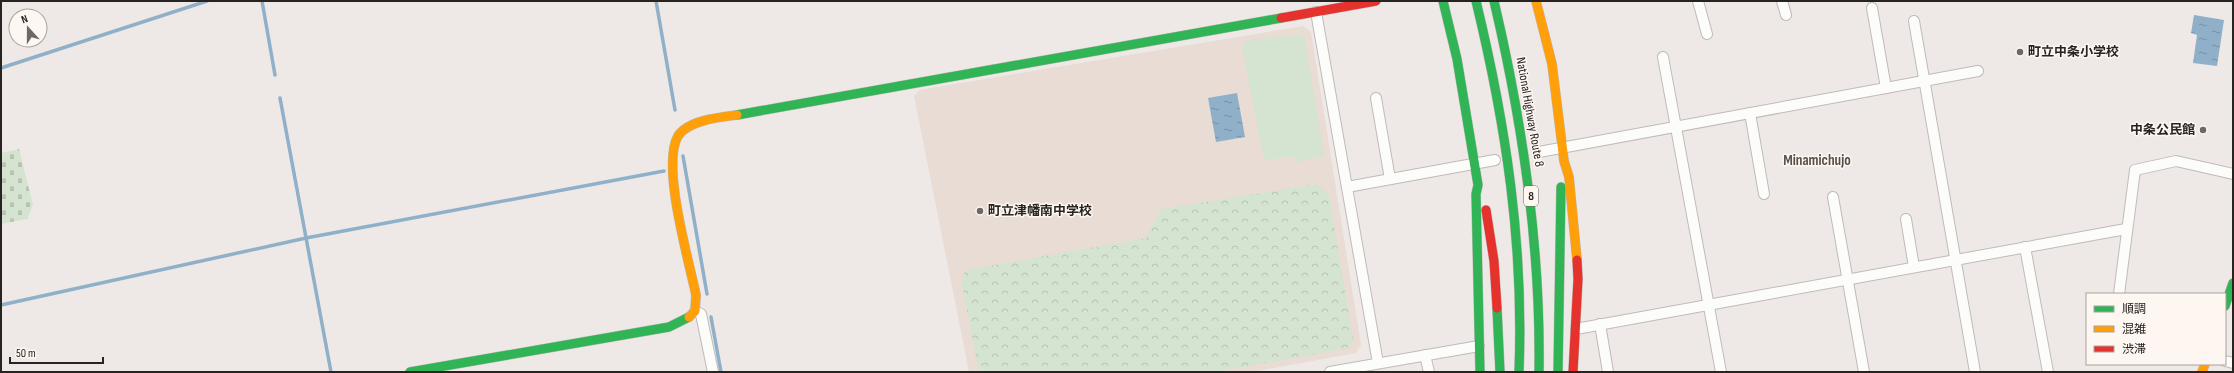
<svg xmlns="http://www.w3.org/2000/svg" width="2234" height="373" viewBox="0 0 2234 373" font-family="'Sofia Sans Condensed','Noto Sans JP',sans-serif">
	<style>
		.built { fill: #e8dcd5 }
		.cemetery { fill: url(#cemetery-stones) }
		.park { fill: url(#park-crowns) }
		.pitch { fill: #d5e3d1 }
		.water { fill: url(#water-ripples) }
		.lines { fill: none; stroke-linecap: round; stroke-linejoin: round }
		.stream { stroke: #90b0c9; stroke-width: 3.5 }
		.street-casing { stroke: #bfbbb8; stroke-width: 12 }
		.fast-casing { stroke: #bfbbb8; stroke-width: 10 }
		.slow-casing { stroke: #bfbbb8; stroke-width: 10 }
		.jam-casing { stroke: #bfbbb8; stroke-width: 10 }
		.street { stroke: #fcfcfb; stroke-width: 10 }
		.fast { stroke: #30b455; stroke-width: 9 }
		.slow { stroke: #ff9f0a; stroke-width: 9 }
		.jam { stroke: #e5322d; stroke-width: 9 }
		.poi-dot { fill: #6d6866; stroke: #fef6f1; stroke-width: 1.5 }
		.labels { text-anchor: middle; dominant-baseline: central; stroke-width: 3; stroke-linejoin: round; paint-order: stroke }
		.shield { fill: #fef6f1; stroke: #68625f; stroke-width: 1 }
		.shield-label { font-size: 12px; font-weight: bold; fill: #272321 }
		.poi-label { font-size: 13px; font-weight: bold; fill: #272321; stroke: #fef6f1; text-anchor: start }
		.street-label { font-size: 13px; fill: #272321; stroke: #fef6f1 }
		.quarter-label { font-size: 15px; font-weight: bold; fill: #584f4a; stroke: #fef6f1 }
	</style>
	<defs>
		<pattern id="cemetery-stones" width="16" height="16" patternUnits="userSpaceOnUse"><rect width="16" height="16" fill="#d5e3d1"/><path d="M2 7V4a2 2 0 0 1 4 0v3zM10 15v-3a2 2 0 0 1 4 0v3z" fill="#b7c2b3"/></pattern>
		<pattern id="park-crowns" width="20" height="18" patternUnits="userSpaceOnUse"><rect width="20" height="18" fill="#d5e3d1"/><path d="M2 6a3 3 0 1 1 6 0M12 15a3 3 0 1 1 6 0" fill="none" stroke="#b7c2b3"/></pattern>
		<pattern id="water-ripples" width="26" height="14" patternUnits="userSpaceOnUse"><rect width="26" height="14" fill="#90b0c9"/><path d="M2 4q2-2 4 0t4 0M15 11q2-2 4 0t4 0" fill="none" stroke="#768fa3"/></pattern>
	</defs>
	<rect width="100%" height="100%" fill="#eee9e6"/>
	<path class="built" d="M1303 26 1311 32 1361 345 1356 353 1253 372H969L914 96 919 90Z"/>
	<path class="cemetery" d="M19 149 33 205 27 219 1 224V153Z"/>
	<path class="park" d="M1317 184 1329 195 1353 340 1348 348 1216 372H979L961 279 966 270 1146 238 1161 209Z"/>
	<path class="pitch" d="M1300 34 1304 36 1324 156 1296 162 1295 156 1267 160 1264 159 1242 47 1245 41Z"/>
	<g class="water">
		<path d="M2194 15 2224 20 2217 66 2193 63 2197 35 2191 33Z"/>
		<path d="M1237 93 1245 137 1216 142 1208 98Z"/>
	</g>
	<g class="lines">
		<g class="stream">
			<path d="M262 1 275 75"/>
			<path d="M656 1 675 110"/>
			<path d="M1 68 207 1"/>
			<path d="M280 98 331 372"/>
			<path d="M683 156 707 294"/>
			<path d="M1 305 306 238 664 171"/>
			<path d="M711 317 721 372"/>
		</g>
		<g class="street-casing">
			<g id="street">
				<path d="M1698 1 1707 34"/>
				<path d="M1782 1 1786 15"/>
				<path d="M1872 8 1886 88"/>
				<path d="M1316 12 1378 363"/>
				<path d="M1914 21 1975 372"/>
				<path d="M1663 57 1721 372"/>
				<path d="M1376 98 1390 179"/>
				<path d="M1750 113 1764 194"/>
				<path d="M1539 152 1978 71"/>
				<path d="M1347 187 1495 160"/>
				<path d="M1833 197 1864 372"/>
				<path d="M1906 219 1914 267"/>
				<path d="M2025 247 2048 372"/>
				<path d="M2119 294 2135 170 2176 161 2233 174"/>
				<path d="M695 311 701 314 713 372"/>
				<path d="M1600 324 1608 372"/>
				<path d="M1576 329 2126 229"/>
				<path d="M1425 355 1429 372"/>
				<path d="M2225 361 2233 363"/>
				<path d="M1330 372 1479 346"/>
			</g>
		</g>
		<g class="fast-casing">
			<g id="fast">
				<path d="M1443 1 1457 59 1478 185 1476 194 1480 372"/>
				<path d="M1476 1C1506 125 1524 244 1519 372"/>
				<path d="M1494 1C1523 124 1541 246 1539 372"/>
				<path d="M737 115 1281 18"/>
				<path d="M2225 306 2233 283"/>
				<path d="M1497 308 1500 372"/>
				<path d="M410 372 669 327 689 317"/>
				<path d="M1558 372 1561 187"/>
			</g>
		</g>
		<g class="slow-casing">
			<g id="slow">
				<path d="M1536 1 1552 64 1564 161 1569 177 1577 260"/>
				<path d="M689 317 695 311 696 295C689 261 661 165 678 136 688 120 721 117 737 115"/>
				<path d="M2202 372 2205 364"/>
			</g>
		</g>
		<g class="jam-casing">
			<g id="jam">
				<path d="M1281 18 1376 1"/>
				<path d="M1486 210 1494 261 1497 308"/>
				<path d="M1573 372 1578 279 1577 260"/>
			</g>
		</g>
		<use href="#street" class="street"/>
		<use href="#fast" class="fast"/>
		<use href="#slow" class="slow"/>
		<use href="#jam" class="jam"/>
	</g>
	<g class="poi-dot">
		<circle cx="2020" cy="52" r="4"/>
		<circle cx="2203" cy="130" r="4"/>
		<circle cx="980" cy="211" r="4"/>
	</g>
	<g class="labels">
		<rect class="shield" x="1524" y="186" width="14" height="20" rx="3"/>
		<g class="shield-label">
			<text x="1531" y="196">8</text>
		</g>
		<g class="poi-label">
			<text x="2028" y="52">町立中条小学校</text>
			<text x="2195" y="130" text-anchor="end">中条公民館</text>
			<text x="988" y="211">町立津幡南中学校</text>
		</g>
		<g class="street-label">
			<text transform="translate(1530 112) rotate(80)">National Highway Route 8</text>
		</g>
		<g class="quarter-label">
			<text x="1817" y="160">Minamichujo</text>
		</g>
	</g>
	<rect width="2234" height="373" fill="none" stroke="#272321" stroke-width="4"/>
	<rect x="2086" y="293" width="140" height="72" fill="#fef6f1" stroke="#a8a29e"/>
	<rect x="2094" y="306" width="20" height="6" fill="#30b455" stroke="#a8a29e"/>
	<text x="2122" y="313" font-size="12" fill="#272321">順調</text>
	<rect x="2094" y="326" width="20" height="6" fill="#ff9f0a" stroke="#a8a29e"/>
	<text x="2122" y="333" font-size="12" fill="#272321">混雑</text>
	<rect x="2094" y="346" width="20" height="6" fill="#e5322d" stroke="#a8a29e"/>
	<text x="2122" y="353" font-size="12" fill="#272321">渋滞</text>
	<g transform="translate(28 28) rotate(339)"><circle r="19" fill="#fef6f1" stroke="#a8a29e"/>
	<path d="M0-3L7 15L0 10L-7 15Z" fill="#6d6866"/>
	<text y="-6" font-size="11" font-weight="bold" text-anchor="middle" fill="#272321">N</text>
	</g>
	<path d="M10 357v6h93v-6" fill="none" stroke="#272321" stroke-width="2"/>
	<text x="16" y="357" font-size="12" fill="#272321" stroke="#fef6f1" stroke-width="3" paint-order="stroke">50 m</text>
</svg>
